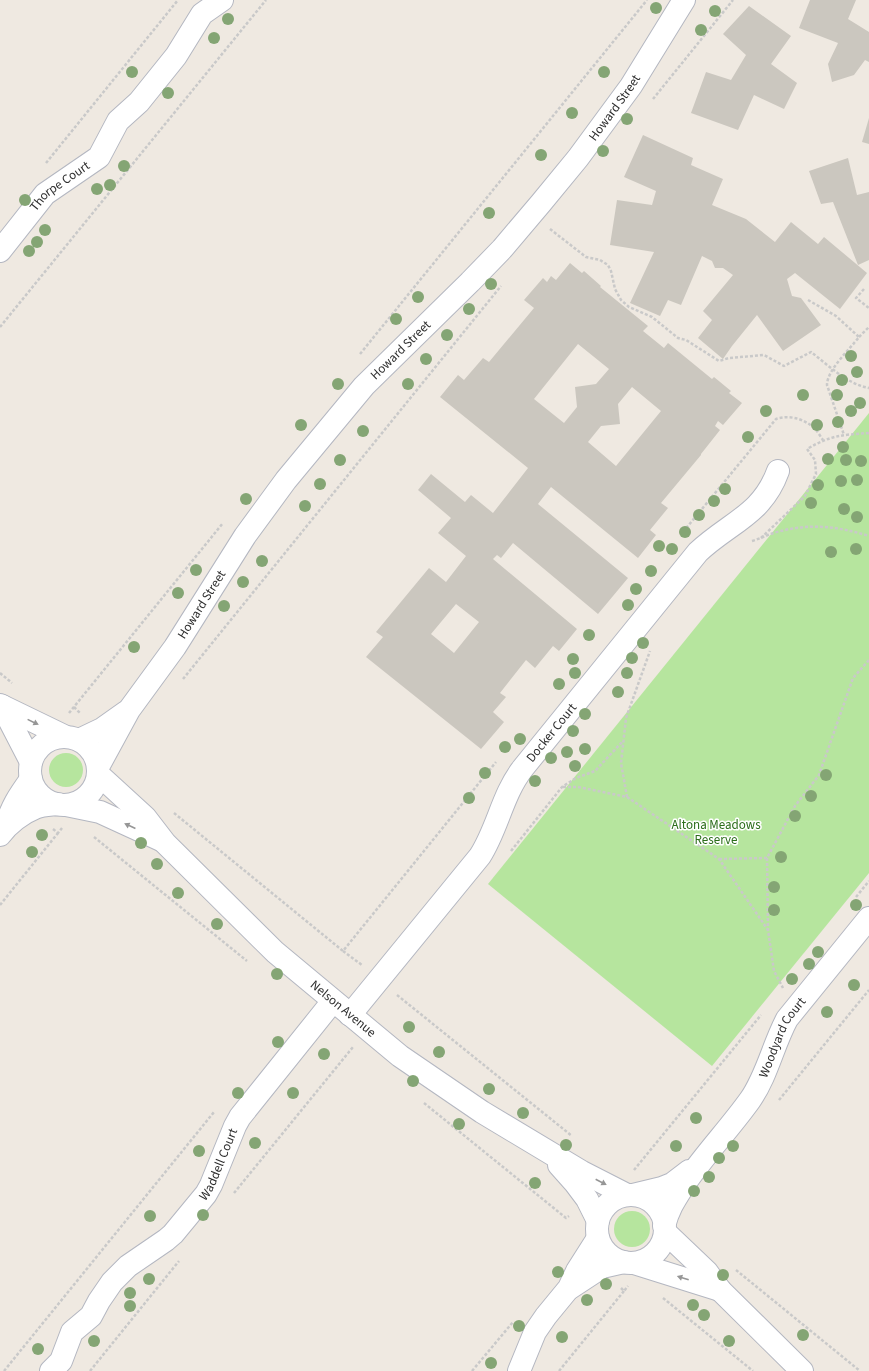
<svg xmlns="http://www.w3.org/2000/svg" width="869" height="1371" viewBox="0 0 869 1371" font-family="'Source Sans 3',sans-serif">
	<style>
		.green { fill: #b6e59e }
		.building { fill: #cbc7bf; fill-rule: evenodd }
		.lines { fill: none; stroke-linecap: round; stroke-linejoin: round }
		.minor-casing { stroke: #b4b7c1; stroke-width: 24 }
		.path { stroke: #c9c9c9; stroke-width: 2.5; stroke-dasharray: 3 2; stroke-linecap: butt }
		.minor { stroke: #fff; stroke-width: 22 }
		.tree { fill: #84a574 }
		.oneway { fill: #969696 }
		.labels { text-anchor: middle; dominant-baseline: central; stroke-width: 3; stroke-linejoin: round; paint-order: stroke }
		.street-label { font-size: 13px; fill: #2e2e2e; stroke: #fff }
		.park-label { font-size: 13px; fill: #2c6e1b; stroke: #fff }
	</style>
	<rect width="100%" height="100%" fill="#efe9e1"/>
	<g class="green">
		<path d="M869 413V873L712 1066 488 884Z"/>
		<circle cx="66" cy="770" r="17"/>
		<circle cx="632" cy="1229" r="18"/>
	</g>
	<g class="building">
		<path d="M810 0H856L848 19 869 32V62L865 60 854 75 832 82 828 64 838 43 799 28Z"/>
		<path d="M749 6 791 36 771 64 797 83 784 109 754 95 738 130 691 113 706 72 731 80 746 55 723 34Z"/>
		<path d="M869 118V144L862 142Z"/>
		<path d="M643 135 693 158 691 165 723 179 712 205 746 219 775 242 791 222 818 244 824 237 867 273 840 309 795 273 787 279 792 296 801 298 821 325 783 351 757 315 732 346 723 359 698 338 712 320 703 311 733 275 723 268H715L712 261 702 256 681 305 668 300 660 316 630 303 654 252 610 245 617 200 652 205 656 191 624 177Z"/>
		<path d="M848 158 857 195 869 192V260L858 265 833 202 821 204 809 171Z"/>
		<path d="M570 263 582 273 584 271 601 286 600 287 648 326 643 331 664 348 668 343 712 379 714 377 731 391 729 393 742 403 723 425 718 421 715 426 720 430 701 454V455L661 503 668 508 650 530 656 535 638 558 551 487 538 504 628 578 598 614 513 543 501 558 497 555 493 559 577 629 559 651 553 646 535 668 526 660 500 693 506 697 493 712 504 722 481 749 366 657 383 637 376 632 429 568 446 582 466 556 438 533 451 518 418 490 431 474 465 502 471 495 493 513 528 468 440 397 458 375 464 380 483 358 489 362 534 308 524 300 543 278 547 282 551 276 556 280ZM578 344 609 369 596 384 575 387 577 407 564 423 534 399ZM632 387 661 411 616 466 588 442 601 426 620 424 618 404ZM456 604 479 622 454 653 431 634Z"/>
	</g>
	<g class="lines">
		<g class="minor-casing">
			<g id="minor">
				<path id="s1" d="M0 251 45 194 99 157 118 121 139 102 176 56 202 14 222 0"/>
				<path d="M0 705 64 736"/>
				<path d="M2 706 31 762"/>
				<circle cx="64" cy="771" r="34"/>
				<path d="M79 740 102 729 126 712"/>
				<path id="s2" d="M98 767 129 710 175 647 245 536 286 480 364 386 470 282 502 249 541 203 578 158 631 86 684 0"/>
				<path id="s3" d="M98 774 145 817 165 843 275 952 400 1056 482 1112 582 1172 627 1195"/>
				<path d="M66 805 100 812 161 840"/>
				<path d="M5 828C12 806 18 797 31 779"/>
				<path d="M0 835C8 824 22 813 35 808 42 805 50 805 58 804"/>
				<path id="s4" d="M350 1015 480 856C498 828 502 795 523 768L698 552C730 522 762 515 778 471"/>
				<path d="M559 1165 575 1183 587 1199 598 1221"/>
				<path d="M633 1195 662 1188 672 1184 689 1171"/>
				<circle cx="631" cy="1229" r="34"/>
				<path id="s5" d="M664 1226C669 1207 676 1198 686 1182 706 1153 730 1128 750 1100 767 1076 773 1045 787 1019L869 918"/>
				<path d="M665 1232 707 1272 720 1290 802 1371"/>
				<path d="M634 1263 720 1290"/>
				<path d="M570 1288 602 1267 624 1262"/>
				<path id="s6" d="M51 1371 61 1361 72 1332 91 1316 99 1301 112 1282 128 1266 166 1240 173 1234 206 1194 211 1185 235 1126 240 1117 333 1001"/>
				<path d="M519 1371 535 1332 546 1316 569 1288 577 1271 598 1238"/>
			</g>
		</g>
		<g class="path">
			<path d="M653 99 733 0"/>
			<path d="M46 163 178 0"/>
			<path d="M550 229 586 257 600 260 608 265 611 271 615 289 621 300 629 307 652 317 678 338 686 340 719 361 729 358 764 355 784 366 811 352C828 365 847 384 869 388"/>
			<path d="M864 289 856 298 869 308"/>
			<path d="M808 300 836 316 859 337C850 349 827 370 827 385L844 435"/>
			<path d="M0 327 266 0"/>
			<path d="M859 337 869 327"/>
			<path d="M360 354 647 0"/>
			<path d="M683 532 776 419C789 415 802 418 813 427 817 430 820 436 823 440"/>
			<path d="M761 538 805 496 816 474 815 460 807 449C831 435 842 435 869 433"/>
			<path d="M752 541C762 538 771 533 781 531 812 523 840 527 869 536"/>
			<path d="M0 673 12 683"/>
			<path d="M183 679 501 286"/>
			<path d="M74 707 80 713"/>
			<path d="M69 713 223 523"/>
			<path d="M563 787H578L627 797 719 859 768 930"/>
			<path d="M627 797 621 763 626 718 650 651"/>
			<path d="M174 813 343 951 496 762"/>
			<path d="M53 829 58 833 62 828"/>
			<path d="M94 837 247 961"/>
			<path d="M511 851 562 787 576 778 595 771 623 741"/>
			<path d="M767 858 768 930 774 971 783 988"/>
			<path d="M719 859 767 858 795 806 819 775 853 678 869 660"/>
			<path d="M856 897 869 881"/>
			<path d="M0 905 58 833"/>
			<path d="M343 951 362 965"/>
			<path d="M397 995 572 1136"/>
			<path d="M779 1100 869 990"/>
			<path d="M424 1103 566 1218 569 1216"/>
			<path d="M634 1170 761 1015"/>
			<path d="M234 1193 353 1047"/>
			<path d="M736 1270 860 1371"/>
			<path d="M621 1288 624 1291 628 1286"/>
			<path d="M663 1298 753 1371"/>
			<path d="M4 1371 214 1112"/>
			<path d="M90 1371 179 1261"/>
			<path d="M472 1371 513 1322"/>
			<path d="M559 1371 624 1291"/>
		</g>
		<use href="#minor" class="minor"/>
	</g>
	<g class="tree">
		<circle cx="656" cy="8" r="6"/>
		<circle cx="715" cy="11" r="6"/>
		<circle cx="228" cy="19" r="6"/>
		<circle cx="701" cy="30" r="6"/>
		<circle cx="214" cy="38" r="6"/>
		<circle cx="132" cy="72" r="6"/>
		<circle cx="604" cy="72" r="6"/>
		<circle cx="168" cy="93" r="6"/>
		<circle cx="572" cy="113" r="6"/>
		<circle cx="627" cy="119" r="6"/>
		<circle cx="603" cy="151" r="6"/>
		<circle cx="541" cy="155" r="6"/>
		<circle cx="124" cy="166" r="6"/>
		<circle cx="110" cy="185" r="6"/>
		<circle cx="97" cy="189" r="6"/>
		<circle cx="25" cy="200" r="6"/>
		<circle cx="489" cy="213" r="6"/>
		<circle cx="45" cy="230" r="6"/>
		<circle cx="37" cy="242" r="6"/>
		<circle cx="29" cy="251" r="6"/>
		<circle cx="491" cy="284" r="6"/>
		<circle cx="418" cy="297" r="6"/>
		<circle cx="469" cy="309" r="6"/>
		<circle cx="396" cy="319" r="6"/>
		<circle cx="447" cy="335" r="6"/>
		<circle cx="851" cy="356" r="6"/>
		<circle cx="426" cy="359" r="6"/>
		<circle cx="857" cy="372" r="6"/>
		<circle cx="842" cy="380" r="6"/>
		<circle cx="338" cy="384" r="6"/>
		<circle cx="408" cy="384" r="6"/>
		<circle cx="803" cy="395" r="6"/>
		<circle cx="837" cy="395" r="6"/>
		<circle cx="860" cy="403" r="6"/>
		<circle cx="766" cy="411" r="6"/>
		<circle cx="851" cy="411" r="6"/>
		<circle cx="838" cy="422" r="6"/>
		<circle cx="301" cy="425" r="6"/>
		<circle cx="817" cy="425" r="6"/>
		<circle cx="363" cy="431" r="6"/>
		<circle cx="748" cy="437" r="6"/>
		<circle cx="843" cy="447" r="6"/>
		<circle cx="828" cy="459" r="6"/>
		<circle cx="340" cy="460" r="6"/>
		<circle cx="846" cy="460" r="6"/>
		<circle cx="861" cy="461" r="6"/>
		<circle cx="857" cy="480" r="6"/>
		<circle cx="841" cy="481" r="6"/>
		<circle cx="320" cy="484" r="6"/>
		<circle cx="818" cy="485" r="6"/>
		<circle cx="725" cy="489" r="6"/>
		<circle cx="246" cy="499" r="6"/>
		<circle cx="714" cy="501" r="6"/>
		<circle cx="811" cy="503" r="6"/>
		<circle cx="305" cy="506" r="6"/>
		<circle cx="844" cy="509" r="6"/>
		<circle cx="699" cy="515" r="6"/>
		<circle cx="857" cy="517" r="6"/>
		<circle cx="685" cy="532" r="6"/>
		<circle cx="659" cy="546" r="6"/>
		<circle cx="672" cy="549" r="6"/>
		<circle cx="856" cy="549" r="6"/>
		<circle cx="831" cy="552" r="6"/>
		<circle cx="262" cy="561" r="6"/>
		<circle cx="196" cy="570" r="6"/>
		<circle cx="651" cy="571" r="6"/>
		<circle cx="243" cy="582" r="6"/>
		<circle cx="636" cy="589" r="6"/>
		<circle cx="178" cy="593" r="6"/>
		<circle cx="628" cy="605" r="6"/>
		<circle cx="224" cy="606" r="6"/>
		<circle cx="589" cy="635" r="6"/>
		<circle cx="643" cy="643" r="6"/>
		<circle cx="134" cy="647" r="6"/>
		<circle cx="632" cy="658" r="6"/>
		<circle cx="573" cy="659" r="6"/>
		<circle cx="575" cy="673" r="6"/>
		<circle cx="627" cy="673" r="6"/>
		<circle cx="559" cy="684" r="6"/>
		<circle cx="618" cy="692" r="6"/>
		<circle cx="585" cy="714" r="6"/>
		<circle cx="573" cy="731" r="6"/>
		<circle cx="520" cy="739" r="6"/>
		<circle cx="505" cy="747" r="6"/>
		<circle cx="585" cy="749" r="6"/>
		<circle cx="567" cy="752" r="6"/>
		<circle cx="551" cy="758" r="6"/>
		<circle cx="575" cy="766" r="6"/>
		<circle cx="485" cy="773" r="6"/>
		<circle cx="826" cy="775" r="6"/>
		<circle cx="535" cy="781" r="6"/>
		<circle cx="811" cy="796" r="6"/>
		<circle cx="469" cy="798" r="6"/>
		<circle cx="795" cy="816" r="6"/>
		<circle cx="42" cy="835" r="6"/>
		<circle cx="141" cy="843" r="6"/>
		<circle cx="32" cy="852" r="6"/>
		<circle cx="781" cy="857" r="6"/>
		<circle cx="157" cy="864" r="6"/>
		<circle cx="774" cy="887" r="6"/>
		<circle cx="178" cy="893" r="6"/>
		<circle cx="856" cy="905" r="6"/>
		<circle cx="774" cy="910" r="6"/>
		<circle cx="217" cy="924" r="6"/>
		<circle cx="818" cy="952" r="6"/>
		<circle cx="809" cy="964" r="6"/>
		<circle cx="277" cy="974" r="6"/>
		<circle cx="792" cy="979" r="6"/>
		<circle cx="854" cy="985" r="6"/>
		<circle cx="827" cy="1012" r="6"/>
		<circle cx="409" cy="1027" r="6"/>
		<circle cx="278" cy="1042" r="6"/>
		<circle cx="439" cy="1052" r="6"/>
		<circle cx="324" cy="1054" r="6"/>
		<circle cx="413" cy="1081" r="6"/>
		<circle cx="489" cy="1089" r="6"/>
		<circle cx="238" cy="1093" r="6"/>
		<circle cx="293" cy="1093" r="6"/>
		<circle cx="523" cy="1113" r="6"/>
		<circle cx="696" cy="1118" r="6"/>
		<circle cx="459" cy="1124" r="6"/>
		<circle cx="255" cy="1143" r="6"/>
		<circle cx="566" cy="1145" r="6"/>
		<circle cx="676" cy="1146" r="6"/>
		<circle cx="733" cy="1146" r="6"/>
		<circle cx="199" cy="1151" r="6"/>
		<circle cx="719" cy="1158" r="6"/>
		<circle cx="709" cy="1177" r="6"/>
		<circle cx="535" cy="1183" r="6"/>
		<circle cx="694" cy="1191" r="6"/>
		<circle cx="203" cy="1215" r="6"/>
		<circle cx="150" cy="1216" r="6"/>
		<circle cx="558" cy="1272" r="6"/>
		<circle cx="723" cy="1275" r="6"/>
		<circle cx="149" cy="1279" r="6"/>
		<circle cx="606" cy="1284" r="6"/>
		<circle cx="130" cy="1293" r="6"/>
		<circle cx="587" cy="1300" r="6"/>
		<circle cx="693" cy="1305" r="6"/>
		<circle cx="130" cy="1306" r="6"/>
		<circle cx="704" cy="1315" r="6"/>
		<circle cx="519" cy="1326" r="6"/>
		<circle cx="803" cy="1335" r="6"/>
		<circle cx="562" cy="1337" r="6"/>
		<circle cx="94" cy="1341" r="6"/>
		<circle cx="729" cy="1341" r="6"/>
		<circle cx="38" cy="1349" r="6"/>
		<circle cx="491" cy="1363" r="6"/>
	</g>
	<defs><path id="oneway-solid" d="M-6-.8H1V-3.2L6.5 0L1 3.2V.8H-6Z"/></defs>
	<g class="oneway">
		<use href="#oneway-solid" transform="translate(33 722) rotate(26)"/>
		<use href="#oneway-solid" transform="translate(130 826) rotate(-155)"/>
		<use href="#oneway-solid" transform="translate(601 1182) rotate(27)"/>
		<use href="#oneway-solid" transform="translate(683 1278) rotate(-162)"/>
	</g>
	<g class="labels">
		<g class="street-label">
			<text stroke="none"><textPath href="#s2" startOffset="841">Howard Street</textPath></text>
			<text stroke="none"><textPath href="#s1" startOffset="89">Thorpe Court</textPath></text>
			<text stroke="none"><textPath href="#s2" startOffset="517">Howard Street</textPath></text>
			<text stroke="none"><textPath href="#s2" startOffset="193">Howard Street</textPath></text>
			<text stroke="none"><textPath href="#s4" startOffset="349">Docker Court</textPath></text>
			<text stroke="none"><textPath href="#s3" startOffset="340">Nelson Avenue</textPath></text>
			<text stroke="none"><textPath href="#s5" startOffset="224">Woodyard Court</textPath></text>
			<text stroke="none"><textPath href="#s6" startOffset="272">Waddell Court</textPath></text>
		</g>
		<g class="park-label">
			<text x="716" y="825">Altona Meadows<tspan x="716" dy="15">Reserve</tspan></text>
		</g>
	</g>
</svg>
